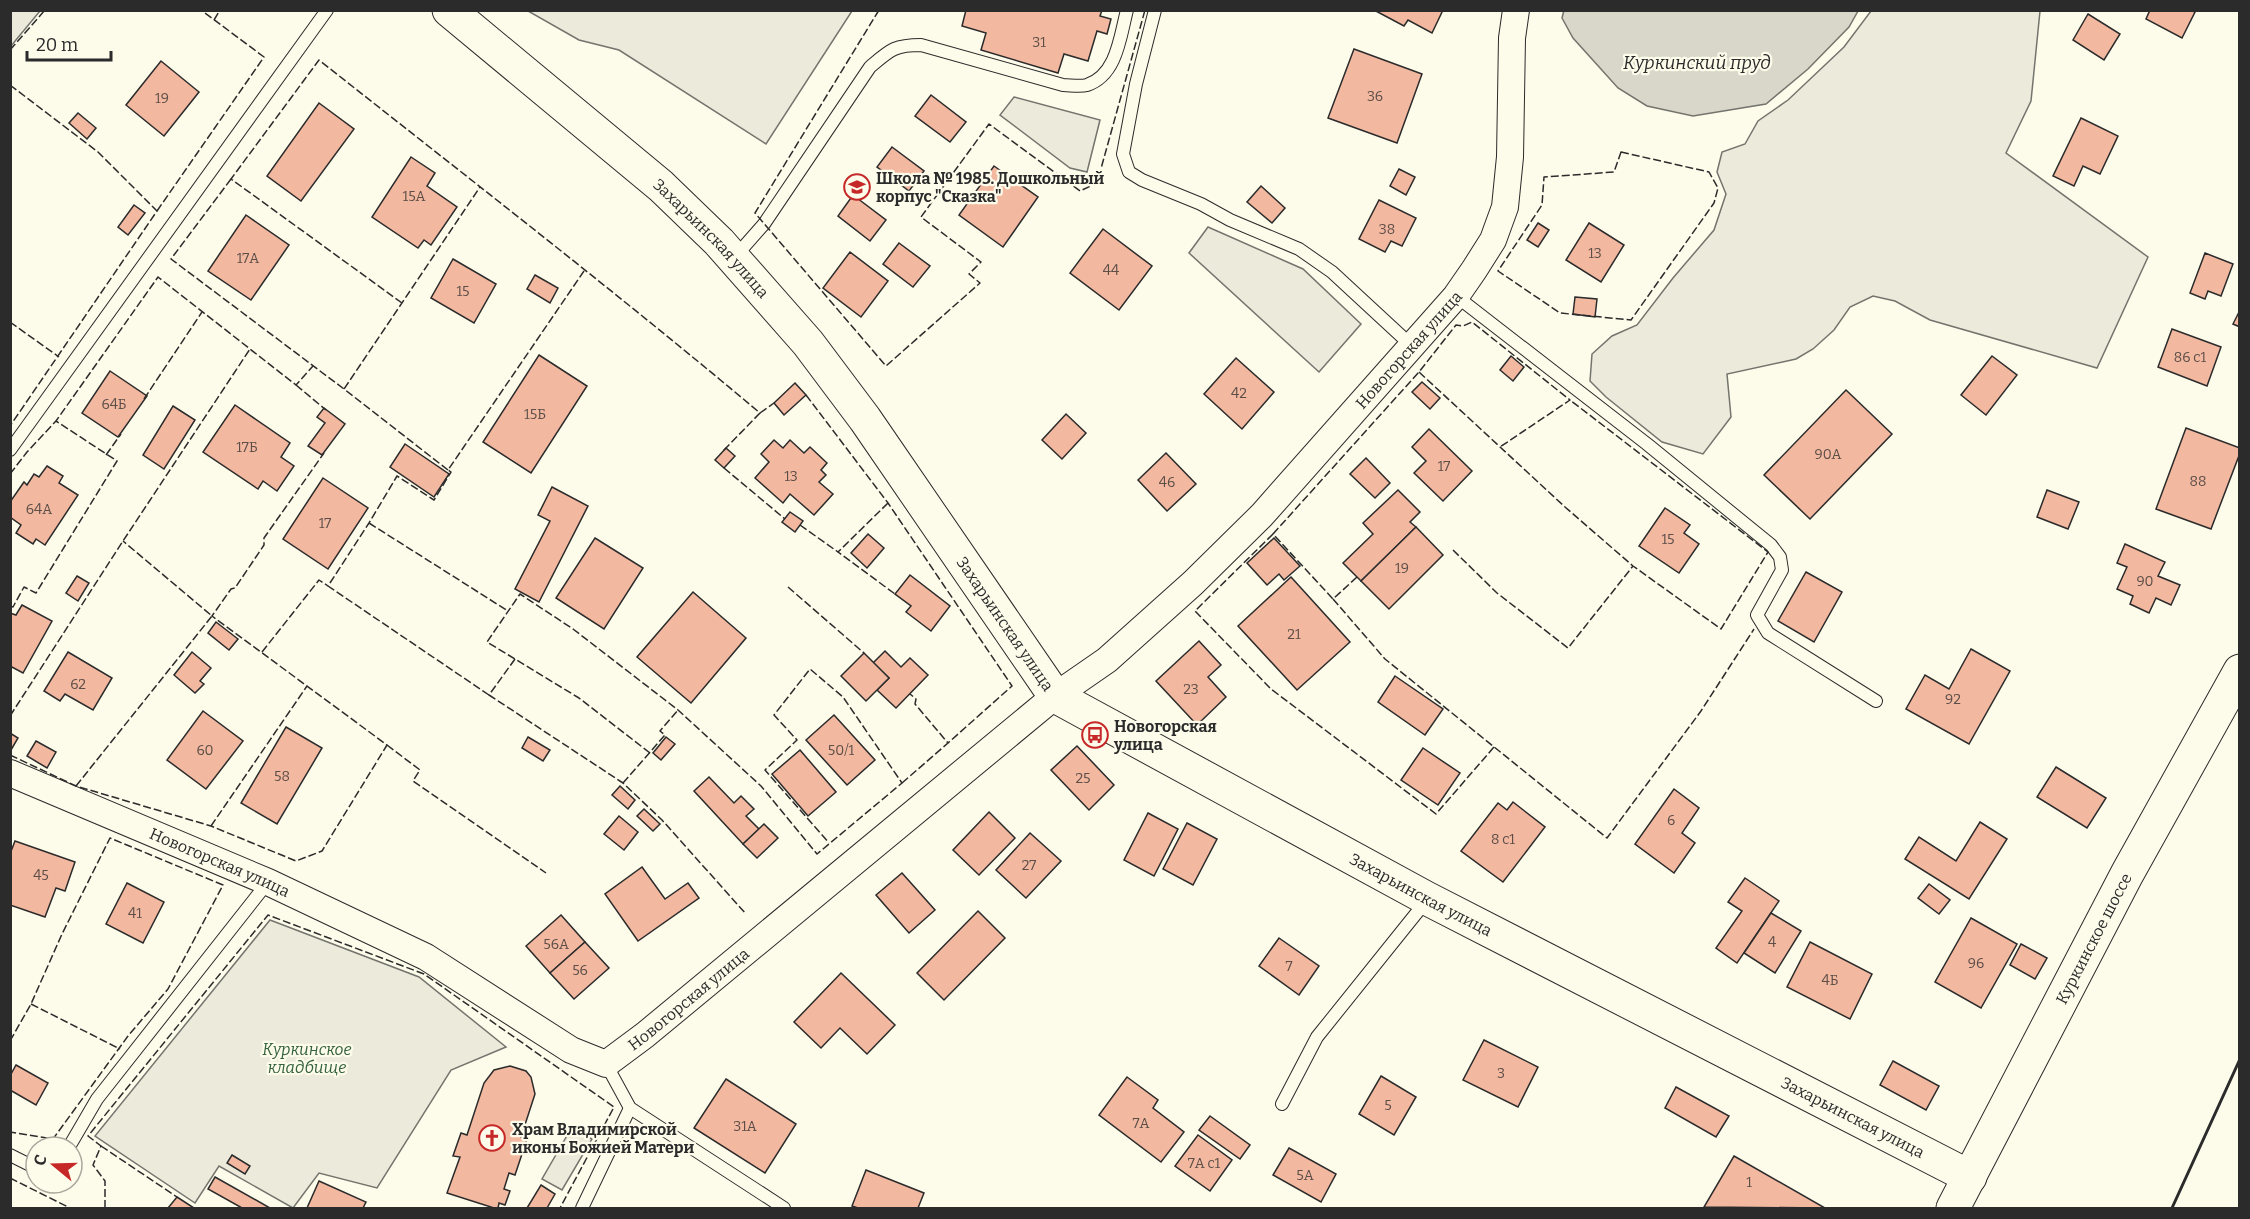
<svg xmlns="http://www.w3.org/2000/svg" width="2250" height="1219" viewBox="0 0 2250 1219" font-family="Bitter,serif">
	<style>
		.green { fill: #ecebdb; stroke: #74746e; stroke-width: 1.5 }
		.water { fill: #d8d7c9; stroke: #74746e; stroke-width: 1.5 }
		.building { fill: #f2b8a0; stroke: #2b2b2b; stroke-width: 1.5 }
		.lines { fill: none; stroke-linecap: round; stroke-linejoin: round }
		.lane-casing { stroke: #2b2b2b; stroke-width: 14 }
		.street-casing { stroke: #2b2b2b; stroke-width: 28 }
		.secondary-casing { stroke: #2b2b2b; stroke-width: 35 }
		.lane { stroke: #fdfbea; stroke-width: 12 }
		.street { stroke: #fdfbea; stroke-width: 26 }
		.secondary { stroke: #fdfbea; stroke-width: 33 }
		.fence { stroke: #2b2b2b; stroke-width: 1.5; stroke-dasharray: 8 3; stroke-linecap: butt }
		.wall { stroke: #2b2b2b; stroke-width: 3 }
		.labels { text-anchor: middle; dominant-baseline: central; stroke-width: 4.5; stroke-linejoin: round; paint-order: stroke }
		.number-label { font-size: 14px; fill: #5d4e48 }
		.poi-label { font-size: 16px; font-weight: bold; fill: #2b2b2b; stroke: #fdfbea; text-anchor: start }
		.street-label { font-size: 16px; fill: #2b2b2b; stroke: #fdfbea }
		.park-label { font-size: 16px; font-style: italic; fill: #34623c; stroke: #fdfbea }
		.water-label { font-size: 18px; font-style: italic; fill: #2b2b2b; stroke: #fdfbea }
	</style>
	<rect width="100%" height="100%" fill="#fdfbea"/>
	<g class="green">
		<path d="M11 10 40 11 11 46 10 11Z"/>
		<path d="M528 11H852L766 144 619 50 579 40Z"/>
		<path d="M1871 11H2040L2031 101 2006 153 2148 257 2097 368 1930 320 1895 301 1873 296 1850 307 1834 330 1813 349 1796 359 1727 374 1731 417 1703 454 1662 442 1606 397 1590 381 1592 354 1612 336 1637 325 1673 278 1714 230 1726 194 1717 172 1722 152 1745 144 1758 121 1788 100 1844 47Z"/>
		<path d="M1014 97 1100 120 1087 172 1070 168 1000 115Z"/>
		<path d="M1208 227 1303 269 1361 324 1319 372 1189 253Z"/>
		<path d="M270 920 419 977 506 1047 451 1070 377 1188 319 1173 293 1208 219 1166 195 1203 95 1136Z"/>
		<path d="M572 1127 592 1139 562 1190 542 1179Z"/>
	</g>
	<path class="water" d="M1564 10H1858V11L1849 27 1808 69 1766 104 1693 116 1647 106 1618 88 1573 38 1562 18Z"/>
	<g class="building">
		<path d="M966 10H1102L1100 16 1111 19 1107 34 1097 31 1088 61 1064 54 1058 73 981 50 986 33 962 26Z"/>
		<path d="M1374 10H1443L1432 33 1408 20 1404 26Z"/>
		<path d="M2150 10H2191L2195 12 2182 38 2146 19Z"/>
		<path d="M2088 14 2120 34 2104 60 2073 40Z"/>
		<path d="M1354 49 1422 74 1397 143 1328 118Z"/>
		<path d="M161 61 199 92 164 136 126 105Z"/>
		<path d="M931 95 966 122 950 142 915 116Z"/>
		<path d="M319 103 354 129 301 201 267 176Z"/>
		<path d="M78 113 96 128 87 139 69 123Z"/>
		<path d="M2081 118 2118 136 2100 174 2083 166 2074 186 2053 176Z"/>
		<path d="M892 147 924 171 909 191 877 167Z"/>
		<path d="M411 157 435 173 427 186 457 207 431 245 424 240 418 248 372 217Z"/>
		<path d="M994 166 1038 197 1003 247 959 215Z"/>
		<path d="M1399 169 1415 177 1406 195 1390 186Z"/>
		<path d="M1261 186 1285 208 1272 223 1247 202Z"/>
		<path d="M853 195 886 220 870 241 838 216Z"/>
		<path d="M1379 200 1416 218 1402 246 1391 241 1385 252 1359 239Z"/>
		<path d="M134 205 145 213 128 235 118 227Z"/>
		<path d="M246 215 289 245 251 300 208 271Z"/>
		<path d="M1538 223 1549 230 1538 247 1527 240Z"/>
		<path d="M1589 223 1624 245 1601 282 1566 260Z"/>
		<path d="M1103 229 1152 266 1119 310 1070 273Z"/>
		<path d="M899 243 930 266 913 287 883 264Z"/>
		<path d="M850 252 888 281 861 317 823 288Z"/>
		<path d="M2205 253 2233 264 2221 296 2208 291 2205 299 2190 293Z"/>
		<path d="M453 259 496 284 474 323 431 298Z"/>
		<path d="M535 275 558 288 550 303 527 289Z"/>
		<path d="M1575 297 1597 299 1595 317 1573 314Z"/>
		<path d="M2240 310V327L2233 324Z"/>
		<path d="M2172 329 2221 347 2207 386 2158 367Z"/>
		<path d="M539 355 587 386 531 473 483 442Z"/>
		<path d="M1511 356 1524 367 1513 381 1500 370Z"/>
		<path d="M1992 356 2017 375 1986 415 1961 395Z"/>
		<path d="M1236 358 1274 392 1242 429 1204 394Z"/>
		<path d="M110 371 147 396 118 437 82 413Z"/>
		<path d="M1422 382 1440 398 1430 409 1412 392Z"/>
		<path d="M795 383 806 395 784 415 774 403Z"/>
		<path d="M1846 390 1892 434 1810 519 1764 475Z"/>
		<path d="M235 405 290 443 281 457 294 466 277 491 263 481 258 489 203 452Z"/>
		<path d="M173 406 195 420 164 469 143 455Z"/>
		<path d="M324 408 345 424 322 455 308 446 325 423 317 417Z"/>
		<path d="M1066 414 1086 433 1062 459 1042 440Z"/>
		<path d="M2186 428 2240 448V453L2211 529 2156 509Z"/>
		<path d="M1429 429 1472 471 1443 501 1414 473 1426 461 1412 447Z"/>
		<path d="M774 440 783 448 790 440 804 453 810 447 827 463 821 470 826 475 819 482 833 494 814 515 790 494 783 503 755 478 769 462 761 454Z"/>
		<path d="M405 444 449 474 434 497 390 467Z"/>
		<path d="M726 448 735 456 724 468 715 460Z"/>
		<path d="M1166 453 1196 484 1167 511 1138 480Z"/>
		<path d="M1366 458 1390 483 1375 498 1350 474Z"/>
		<path d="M47 466 63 476 59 483 78 495 45 545 36 539 33 544 16 533 21 525 10 517V502L24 482 27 485 34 474 39 477Z"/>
		<path d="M323 478 368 508 328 569 283 539Z"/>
		<path d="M552 487 588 506 539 602 515 589 550 521 538 515Z"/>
		<path d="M1398 490 1420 512 1410 522 1416 527 1361 581 1343 563 1373 534 1363 523Z"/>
		<path d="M2047 490 2079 502 2068 529 2037 517Z"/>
		<path d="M1665 508 1690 525 1684 533 1699 544 1679 573 1639 546Z"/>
		<path d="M790 512 803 521 795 532 782 522Z"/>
		<path d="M1416 527 1443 555 1389 609 1361 581Z"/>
		<path d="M868 534 884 548 867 568 851 553Z"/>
		<path d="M595 538 643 568 604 629 556 598Z"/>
		<path d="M1274 538 1300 566 1284 580 1279 574 1267 585 1247 563Z"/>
		<path d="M2125 544 2165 562 2158 576 2180 585 2171 605 2156 598 2149 613 2130 604 2133 596 2117 589 2127 567 2117 563Z"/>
		<path d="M1806 572 1842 592 1814 642 1778 621Z"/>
		<path d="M910 575 950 606 931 631 906 612 911 606 895 594Z"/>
		<path d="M77 576 89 583 78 601 66 593Z"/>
		<path d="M1291 577 1350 642 1297 690 1238 626Z"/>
		<path d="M693 592 746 638 691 703 637 657Z"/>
		<path d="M22 605 52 621 23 673 10 666V613L16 615Z"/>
		<path d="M216 622 238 639 229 650 208 633Z"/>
		<path d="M1199 641 1221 665 1208 677 1226 697 1197 725 1156 681Z"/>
		<path d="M1971 649 2010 671 1969 744 1906 709 1925 675 1949 689Z"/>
		<path d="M885 651 901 667 910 658 928 675 896 708 877 690 889 678 873 663Z"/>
		<path d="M68 652 112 678 93 710 65 694 60 701 44 691Z"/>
		<path d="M192 652 211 668 200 681 204 684 195 693 174 675Z"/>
		<path d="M864 653 889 678 866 701 841 676Z"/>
		<path d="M1395 676 1443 709 1425 735 1378 702Z"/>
		<path d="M203 711 243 741 206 789 167 760Z"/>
		<path d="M834 715 875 760 847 785 806 740Z"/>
		<path d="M286 727 322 748 277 824 241 803Z"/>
		<path d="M10 733 18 738 11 750 10 749Z"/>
		<path d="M528 737 550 750 543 761 522 748Z"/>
		<path d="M666 737 675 744 661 760 653 753Z"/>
		<path d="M36 741 56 752 47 768 27 756Z"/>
		<path d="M1077 746 1114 785 1089 810 1051 770Z"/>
		<path d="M1423 748 1460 773 1438 805 1401 780Z"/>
		<path d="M800 750 836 792 808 816 772 774Z"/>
		<path d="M2056 767 2106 798 2087 828 2037 797Z"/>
		<path d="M709 777 734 803 741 796 754 809 746 816 759 829 743 844 694 791Z"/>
		<path d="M620 786 635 800 628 809 612 795Z"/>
		<path d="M1674 789 1699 808 1682 833 1695 843 1674 873 1635 844Z"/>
		<path d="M1513 802 1545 827 1503 882 1461 851 1498 803 1507 810Z"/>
		<path d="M644 809 660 824 653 831 637 816Z"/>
		<path d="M989 812 1015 838 979 875 953 850Z"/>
		<path d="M1148 813 1178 829 1154 876 1124 860Z"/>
		<path d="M619 816 638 832 624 850 604 834Z"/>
		<path d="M1980 822 2007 839 1969 899 1905 859 1919 837 1956 861Z"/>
		<path d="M1187 823 1217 839 1193 885 1163 869Z"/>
		<path d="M764 824 778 838 757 858 743 844Z"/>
		<path d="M1030 833 1061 861 1026 898 996 870Z"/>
		<path d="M15 841 75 862 65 891 56 888 45 917 10 905V854Z"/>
		<path d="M642 867 665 899 688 883 699 898 638 941 605 894Z"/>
		<path d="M902 873 935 910 909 933 876 895Z"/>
		<path d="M1745 878 1779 901 1737 963 1716 948 1742 911 1728 902Z"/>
		<path d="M127 883 164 902 143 943 106 924Z"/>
		<path d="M1929 884 1950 900 1939 914 1918 898Z"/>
		<path d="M978 911 1005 938 944 1000 917 973Z"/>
		<path d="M1771 913 1801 931 1775 973 1744 953Z"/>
		<path d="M561 915 585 942 550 973 526 946Z"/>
		<path d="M1971 918 2017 944 1981 1008 1935 982Z"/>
		<path d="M1279 938 1319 966 1299 995 1259 966Z"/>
		<path d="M585 942 609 968 574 999 550 973Z"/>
		<path d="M1810 942 1872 974 1850 1019 1787 987Z"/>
		<path d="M2021 944 2047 958 2035 979 2010 965Z"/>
		<path d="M841 973 895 1025 867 1054 840 1028 821 1048 794 1022Z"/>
		<path d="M1484 1040 1538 1067 1518 1107 1463 1080Z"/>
		<path d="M1893 1061 1939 1086 1926 1110 1880 1085Z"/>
		<path d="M16 1065 48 1083 36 1105 10 1090V1076Z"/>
		<path d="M510 1066 526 1071 531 1077 535 1094 521 1137 527 1139 515 1175 509 1173 504 1189 510 1191 505 1205 499 1203 498 1208H494L447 1193 460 1157 453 1156 461 1133 467 1135 484 1083 494 1070Z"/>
		<path d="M1381 1076 1416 1097 1394 1135 1359 1114Z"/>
		<path d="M1127 1077 1158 1100 1153 1108 1184 1132 1161 1162 1099 1115Z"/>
		<path d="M726 1079 796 1124 765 1173 694 1128Z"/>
		<path d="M1676 1087 1729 1116 1716 1137 1665 1108Z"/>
		<path d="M1210 1116 1250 1145 1240 1159 1199 1130Z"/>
		<path d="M1198 1135 1232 1160 1210 1191 1175 1166Z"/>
		<path d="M1289 1148 1336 1174 1321 1202 1273 1175Z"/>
		<path d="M232 1155 250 1166 245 1174 227 1163Z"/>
		<path d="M1734 1156 1825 1208 1704 1207Z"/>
		<path d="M866 1170 924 1193 918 1208H858L852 1206Z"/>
		<path d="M215 1177 270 1208H242L208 1189Z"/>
		<path d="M319 1181 366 1202 363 1208H307Z"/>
		<path d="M541 1185 555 1194 547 1208H527Z"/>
		<path d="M177 1197 194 1208H168Z"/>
	</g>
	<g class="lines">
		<g class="lane-casing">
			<g id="lane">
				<path d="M1155 10 1136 84 1123 154 1129 172 1142 180 1201 204 1230 220 1299 249 1332 272 1412 346"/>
				<path d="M734 258 764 224 870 67C890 50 894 45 921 45L1063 85C1070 85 1080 87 1087 85 1117 75 1120 37 1127 10"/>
				<path d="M1456 296 1647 444 1771 545 1780 557 1782 570 1757 615 1768 633 1876 701"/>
				<path d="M10 450 327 10"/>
				<path d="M606 1064 630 1108 784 1208"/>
				<path d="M1282 1104 1317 1037 1427 900"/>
				<path d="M69 1147 97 1099 268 882"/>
				<path d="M10 1155 36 1168"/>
				<path d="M582 1208 630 1108"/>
			</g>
		</g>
		<g class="street-casing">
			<g id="street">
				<path id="s1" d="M10 773 268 882 426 957 571 1050 606 1064 645 1035 1055 696 1107 660 1193 583 1262 515 1456 296 1474 270 1493 240 1505 207 1510 157 1512 38 1516 10"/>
			</g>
		</g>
		<g class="secondary-casing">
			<g id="secondary">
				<path id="s2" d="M449 10 661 186 719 242 808 343 865 419 1055 696 1428 899 1970 1177"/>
				<path id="s3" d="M1953 1208 2127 874 2240 671"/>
			</g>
		</g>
		<use href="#lane" class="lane"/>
		<use href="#street" class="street"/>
		<use href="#secondary" class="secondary"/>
		<g class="fence">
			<path d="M879 10 755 213 886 366 980 283 969 274 981 262 921 217 989 124 1080 191 1097 183 1145 10"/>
			<path d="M214 20 220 10"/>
			<path d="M10 50 45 10"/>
			<path d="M10 85 98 152 157 211 10 426"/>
			<path d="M1621 152 1709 172 1718 188 1714 203 1631 320 1560 313 1498 271 1542 205 1544 177 1614 172Z"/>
			<path d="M231 179 171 259 344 389"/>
			<path d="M157 211 264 57 201 10"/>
			<path d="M402 303 231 179 319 60C467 177 616 292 760 413L723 451"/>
			<path d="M10 322 59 357"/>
			<path d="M1419 372 1565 507 1633 566 1721 629 1768 552 1570 400"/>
			<path d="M296 385 326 410"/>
			<path d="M806 395 888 503 1012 686 948 743"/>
			<path d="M144 399 202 312"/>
			<path d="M760 413 774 403"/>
			<path d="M106 455 121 434"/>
			<path d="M724 468 785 519"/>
			<path d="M448 470 344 389 480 187"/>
			<path d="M10 474 27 452 56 421"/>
			<path d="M888 503 838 552 895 594"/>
			<path d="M369 523 508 611"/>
			<path d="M800 525 838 552"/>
			<path d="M1273 534 1195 611 1271 689 1436 814 1494 747"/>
			<path d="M1453 550 1497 593 1568 648 1633 566"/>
			<path d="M1357 577 1333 599 1273 534 1419 372 1456 325 1463 326 1472 322 1570 400 1500 447"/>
			<path d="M788 587 864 653"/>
			<path d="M1333 599 1385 659 1607 838 1701 711 1754 629"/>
			<path d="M10 606 13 607 24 587 36 593 117 461 56 421 158 277 296 385 313 366"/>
			<path d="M262 652 319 580 328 586"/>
			<path d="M515 659 489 695 623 783 662 820 746 914"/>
			<path d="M489 695 328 586 369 523 397 476 434 500 451 472 448 470 584 271"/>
			<path d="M10 716 123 541 250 349"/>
			<path d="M387 745 420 770 413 781 546 873"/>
			<path d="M650 753 579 698 487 642 520 594 573 629 678 710 761 786 817 854 902 783 843 697 810 669 774 715 797 740 765 770 829 843"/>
			<path d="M10 755 76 786 211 826 296 861 322 851 387 745 212 616 231 589 235 588 264 545V538L324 453"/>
			<path d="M623 783 665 735 660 731 678 710"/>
			<path d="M902 783 948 743 915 704 916 699 910 694"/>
			<path d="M76 786 212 616 123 541"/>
			<path d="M211 826 307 686"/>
			<path d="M31 1004 120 1049"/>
			<path d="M10 1041 31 1004 62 934 110 838 223 885 168 989 128 1036 53 1139 10 1132"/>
			<path d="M101 1146 177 1197"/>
			<path d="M10 1178 70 1208"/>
			<path d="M105 1208V1181L93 1165 101 1146 88 1136 268 915 424 974 614 1107 560 1208"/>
		</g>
		<path class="wall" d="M2172 1208 2240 1059"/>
	</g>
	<defs>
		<g id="school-ring" transform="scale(1.35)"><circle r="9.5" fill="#fdfbea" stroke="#c62828" stroke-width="1.5"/><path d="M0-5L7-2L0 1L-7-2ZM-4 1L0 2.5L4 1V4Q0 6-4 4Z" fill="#c62828"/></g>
		<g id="bus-ring" transform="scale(1.35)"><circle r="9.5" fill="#fdfbea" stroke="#c62828" stroke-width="1.5"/><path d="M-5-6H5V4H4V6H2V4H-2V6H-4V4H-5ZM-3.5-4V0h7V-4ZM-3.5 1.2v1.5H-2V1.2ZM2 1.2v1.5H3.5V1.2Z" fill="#c62828"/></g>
		<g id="church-ring" transform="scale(1.35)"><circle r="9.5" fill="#fdfbea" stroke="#c62828" stroke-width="1.5"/><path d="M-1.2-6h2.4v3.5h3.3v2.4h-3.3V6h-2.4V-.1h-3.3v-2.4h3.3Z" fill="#c62828"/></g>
	</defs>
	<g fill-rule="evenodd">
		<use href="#school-ring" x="857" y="187"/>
		<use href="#bus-ring" x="1095" y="735"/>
		<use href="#church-ring" x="492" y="1138"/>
	</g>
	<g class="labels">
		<g class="number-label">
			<text x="1039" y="42">31</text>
			<text x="1375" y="96">36</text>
			<text x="162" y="98">19</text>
			<text x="414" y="196">15А</text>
			<text x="1387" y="229">38</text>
			<text x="1595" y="253">13</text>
			<text x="248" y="258">17А</text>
			<text x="1111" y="270">44</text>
			<text x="463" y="291">15</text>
			<text x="2190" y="357">86 с1</text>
			<text x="1239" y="393">42</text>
			<text x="114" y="404">64Б</text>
			<text x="535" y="414">15Б</text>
			<text x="247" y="447">17Б</text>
			<text x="1828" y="454">90А</text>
			<text x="1444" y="466">17</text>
			<text x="791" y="476">13</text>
			<text x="2198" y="481">88</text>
			<text x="1167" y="482">46</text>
			<text x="39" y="509">64А</text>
			<text x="325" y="523">17</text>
			<text x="1668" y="539">15</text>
			<text x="1402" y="568">19</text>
			<text x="2145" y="581">90</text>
			<text x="1294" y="634">21</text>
			<text x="78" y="684">62</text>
			<text x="1191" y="689">23</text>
			<text x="1953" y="699">92</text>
			<text x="205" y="750">60</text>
			<text x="841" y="750">50/1</text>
			<text x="282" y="776">58</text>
			<text x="1083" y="778">25</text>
			<text x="1671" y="820">6</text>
			<text x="1503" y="839">8 с1</text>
			<text x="1029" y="865">27</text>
			<text x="41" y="875">45</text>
			<text x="135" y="913">41</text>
			<text x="1772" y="942">4</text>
			<text x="556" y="944">56А</text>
			<text x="1976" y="963">96</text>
			<text x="1289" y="966">7</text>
			<text x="580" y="970">56</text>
			<text x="1830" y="980">4Б</text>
			<text x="1501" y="1073">3</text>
			<text x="1388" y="1105">5</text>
			<text x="1141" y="1123">7А</text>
			<text x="745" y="1126">31А</text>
			<text x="1204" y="1163">7А с1</text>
			<text x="1305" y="1175">5А</text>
			<text x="1749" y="1182">1</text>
		</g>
		<g class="poi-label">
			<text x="876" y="178">Школа № 1985. Дошкольный<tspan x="876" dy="18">корпус "Сказка"</tspan></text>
			<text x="1114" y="726">Новогорская<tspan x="1114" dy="18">улица</tspan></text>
			<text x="512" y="1129">Храм Владимирской<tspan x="512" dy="18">иконы Божией Матери</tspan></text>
		</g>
		<g class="street-label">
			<text stroke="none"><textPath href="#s2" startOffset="348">Захарьинская улица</textPath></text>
			<text stroke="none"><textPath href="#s1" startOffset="1742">Новогорская улица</textPath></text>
			<text stroke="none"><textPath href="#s2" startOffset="834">Захарьинская улица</textPath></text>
			<text stroke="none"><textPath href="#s1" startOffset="228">Новогорская улица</textPath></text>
			<text stroke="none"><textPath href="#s2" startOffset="1338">Захарьинская улица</textPath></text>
			<text stroke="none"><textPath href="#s3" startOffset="304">Куркинское шоссе</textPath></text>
			<text stroke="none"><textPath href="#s1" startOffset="770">Новогорская улица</textPath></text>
			<text stroke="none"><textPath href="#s2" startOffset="1824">Захарьинская улица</textPath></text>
		</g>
		<g class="park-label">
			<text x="307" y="1049">Куркинское<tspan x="307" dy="18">кладбище</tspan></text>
		</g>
		<g class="water-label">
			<text x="1697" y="63">Куркинский пруд</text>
		</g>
	</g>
	<rect width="2250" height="1219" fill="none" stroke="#2b2b2b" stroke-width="24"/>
	<g transform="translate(54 1165) rotate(289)"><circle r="28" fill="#fdfbea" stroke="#a9a89e" stroke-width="1.5"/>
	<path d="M0-4.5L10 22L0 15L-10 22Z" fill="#c62828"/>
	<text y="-9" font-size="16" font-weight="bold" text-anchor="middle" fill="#2b2b2b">С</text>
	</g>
	<path d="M27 51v9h84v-9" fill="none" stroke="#2b2b2b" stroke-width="3"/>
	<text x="36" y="51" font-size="18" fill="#2b2b2b" stroke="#fdfbea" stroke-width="4.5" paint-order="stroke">20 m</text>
</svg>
